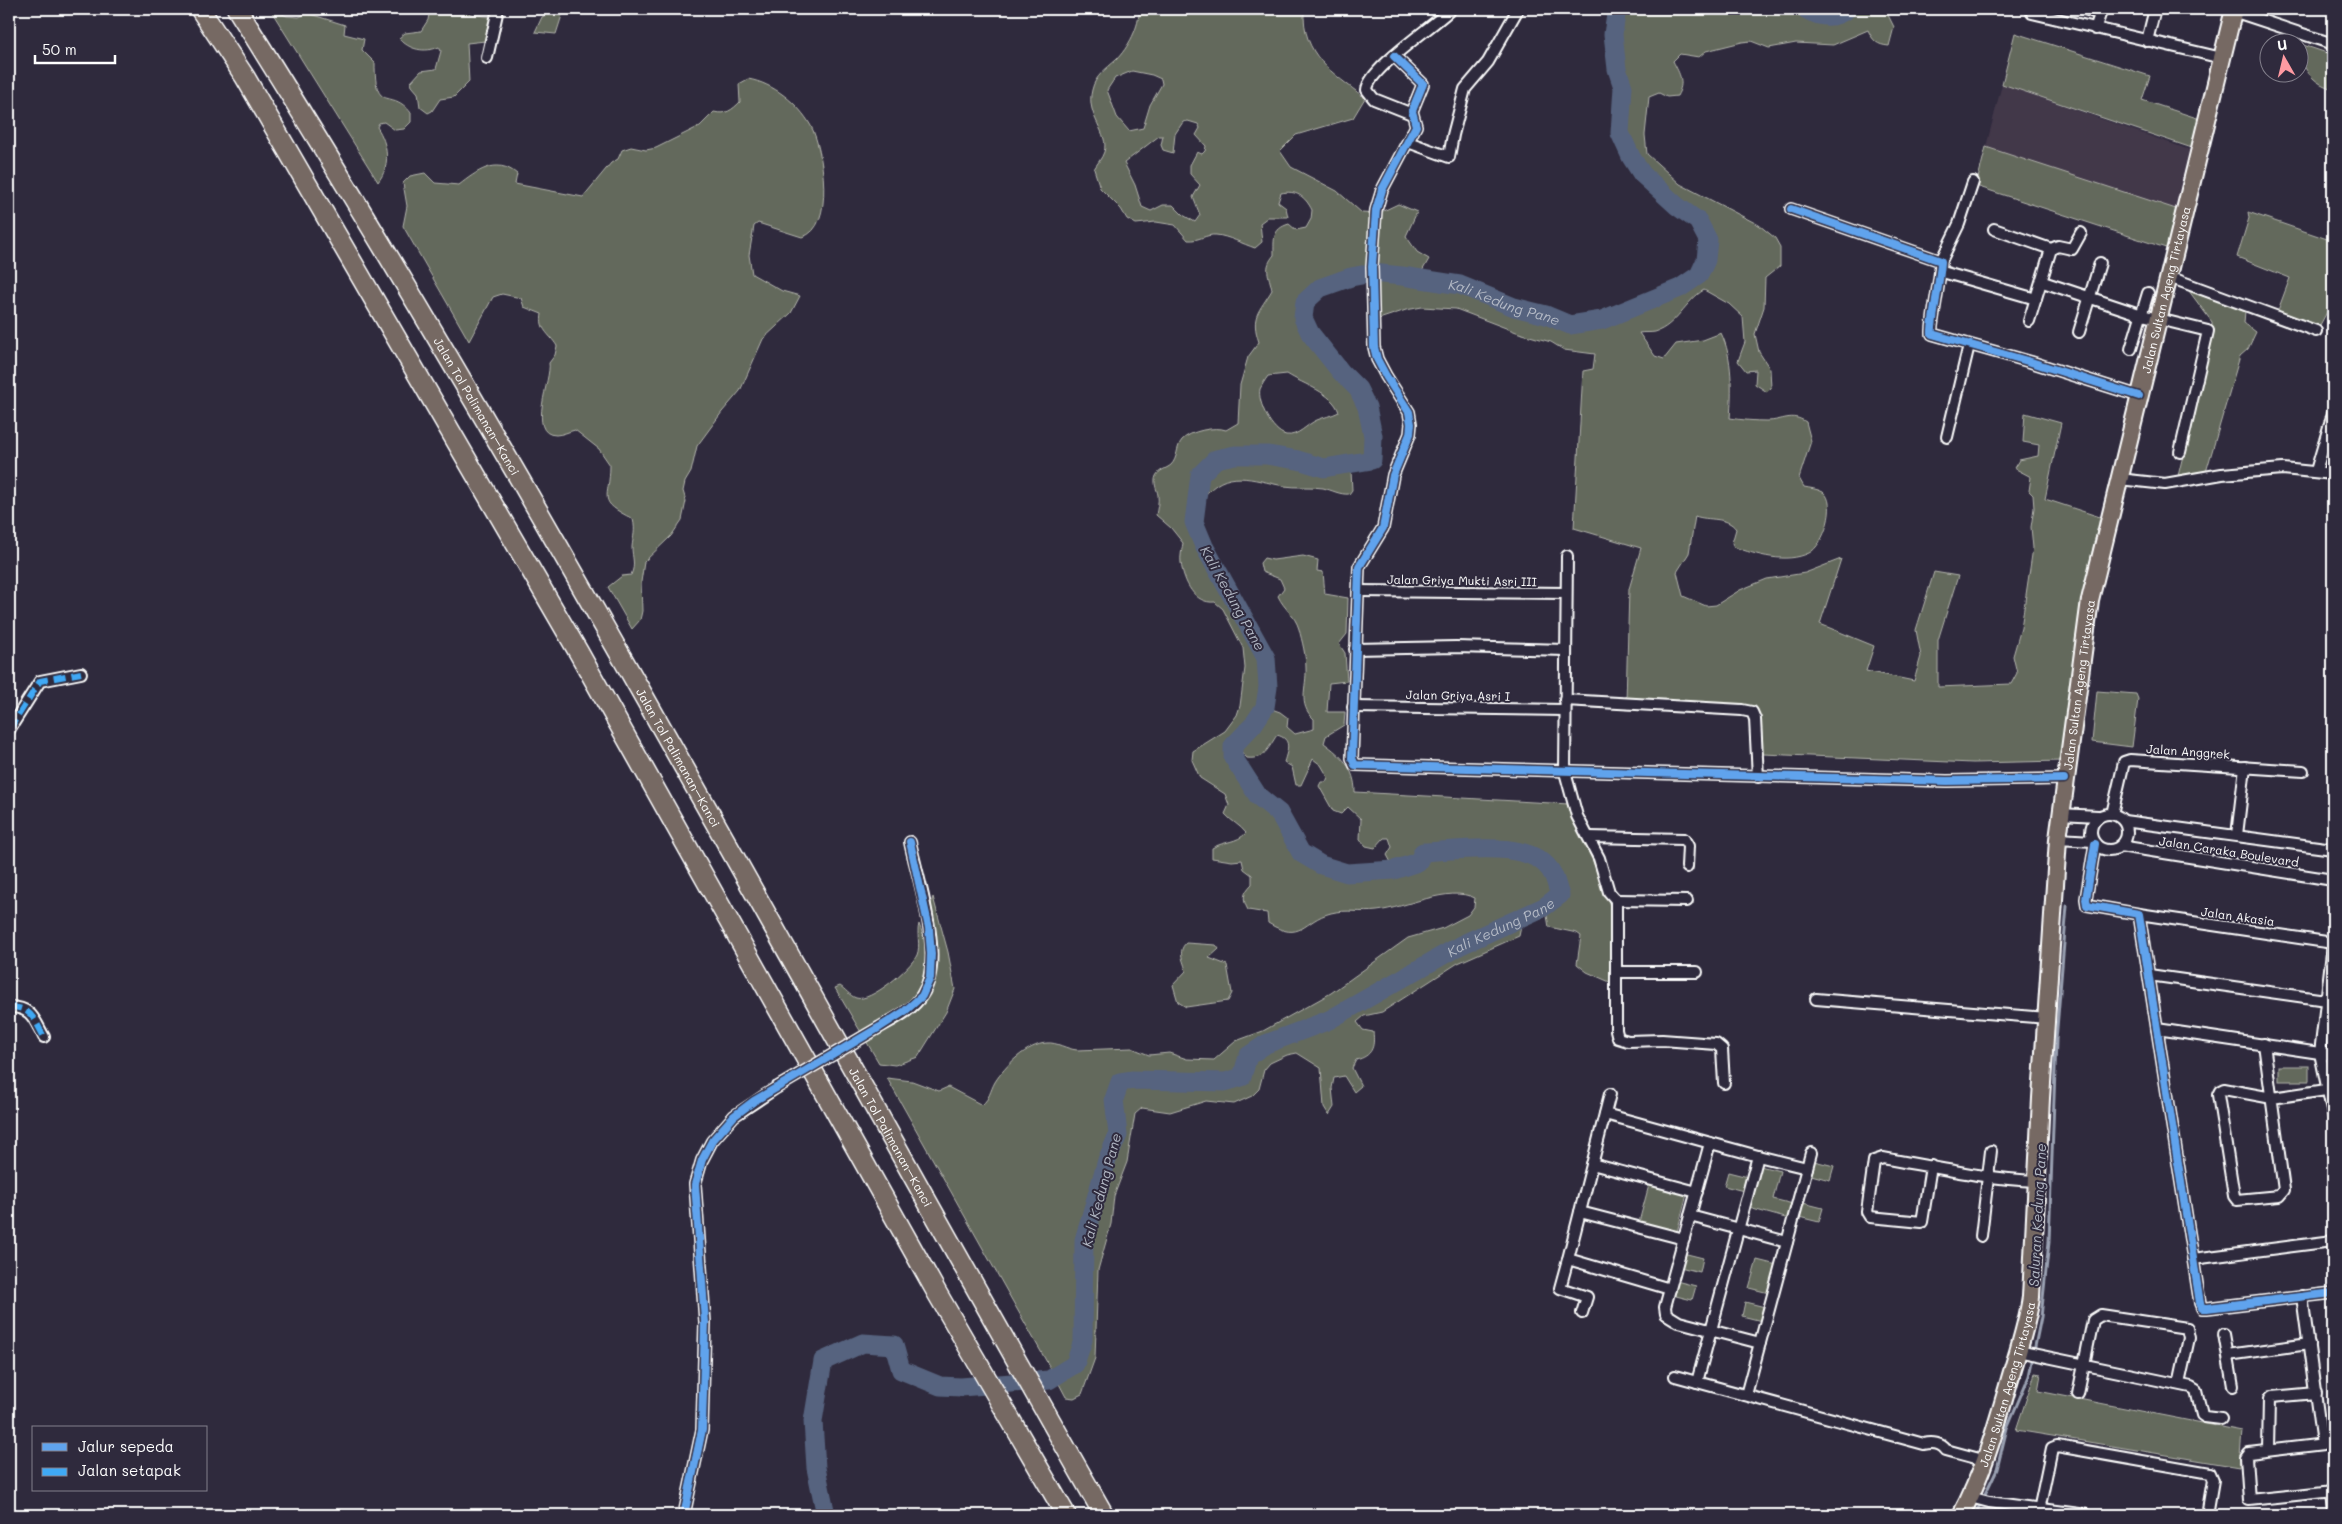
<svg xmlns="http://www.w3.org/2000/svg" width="2342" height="1524" viewBox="0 0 2342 1524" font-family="Mali,sans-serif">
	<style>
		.built { fill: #42374a }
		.green { fill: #64695b; stroke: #b2b4ad; fill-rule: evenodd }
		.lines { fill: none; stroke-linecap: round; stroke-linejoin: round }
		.stream { stroke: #9aa1b2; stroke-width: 3 }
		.river { stroke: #56637f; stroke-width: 19 }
		.street-casing { stroke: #fff; stroke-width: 14 }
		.primary-casing { stroke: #fff; stroke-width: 20 }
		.highway-casing { stroke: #fff; stroke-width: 22 }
		.street { stroke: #2f2a3d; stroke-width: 10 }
		.primary { stroke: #766964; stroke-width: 16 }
		.highway { stroke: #766964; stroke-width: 19 }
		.street-bridge-casing { stroke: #fff; stroke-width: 14; stroke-linecap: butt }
		.street-bridge { stroke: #2f2a3d; stroke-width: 10 }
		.quiet { stroke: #3fa9f5; stroke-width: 6; stroke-dasharray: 12 6; stroke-linecap: butt }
		.cycleway-casing { stroke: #2f2a3d; stroke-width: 11 }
		.cycleway { stroke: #60a3ed; stroke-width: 8 }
		.labels { text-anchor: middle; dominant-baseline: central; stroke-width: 4; stroke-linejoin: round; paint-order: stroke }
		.street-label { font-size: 12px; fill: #fff; stroke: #2f2a3d }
		.water-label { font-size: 14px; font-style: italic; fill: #b3b9c5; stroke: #2f2a3d }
	</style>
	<rect width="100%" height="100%" fill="#2f2a3d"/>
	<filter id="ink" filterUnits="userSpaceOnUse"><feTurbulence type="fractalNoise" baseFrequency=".02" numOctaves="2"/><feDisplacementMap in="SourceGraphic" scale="10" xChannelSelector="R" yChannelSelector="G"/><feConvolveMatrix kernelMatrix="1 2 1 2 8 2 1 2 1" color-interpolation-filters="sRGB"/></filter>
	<g filter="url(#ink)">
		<path class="built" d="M2002 84 2193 151 2179 210 1986 147Z"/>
		<g class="green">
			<path d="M270 9 287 16 299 17 307 13 345 25 344 34 364 39 362 50 375 63C375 116 391 86 411 113V122L404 129 395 130 384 122 379 123 377 127C388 144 391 166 378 182Z"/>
			<path d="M430 9H470L469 14 492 17 485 41 467 43 469 82 454 97 440 99 432 111 428 113 420 107 418 93 412 86 411 82 421 71 436 69 441 51 439 47C425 53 409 50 399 38L405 33 421 31 428 20Z"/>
			<path d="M556 9H564L556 34 535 32 542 17Z"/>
			<path d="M1139 9H1304C1302 56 1332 72 1365 98L1353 118 1296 135 1280 151 1291 167 1337 191 1362 213 1377 214 1398 204 1417 212 1406 236 1417 252 1429 259 1421 273C1405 272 1388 268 1372 269 1337 271 1278 294 1308 336 1317 349 1328 363 1338 375 1348 386 1358 394 1363 408 1369 424 1369 441 1368 457L1324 464 1267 451H1235L1214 456 1196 473 1190 522 1200 548 1262 659 1264 686 1261 706 1250 722 1229 744V759L1236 770 1255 799 1276 816 1298 856 1319 868 1346 877 1394 874 1420 865 1425 856C1461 855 1520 842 1547 872 1551 878 1553 887 1555 894L1542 903 1459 941 1327 1017 1264 1040 1245 1053 1238 1073 1224 1078 1133 1076 1117 1079 1110 1098 1114 1134 1103 1158 1081 1240 1079 1339 1072 1361 1053 1373 887 1078 912 1081 939 1091 948 1087 982 1105C990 1098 990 1091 995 1082 1005 1066 1027 1044 1047 1043 1057 1042 1066 1049 1077 1050L1132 1048 1149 1055 1169 1053 1187 1059 1214 1060 1236 1041 1263 1031 1331 993 1408 938 1443 928 1468 915 1474 907 1475 898C1449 885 1405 908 1377 911 1362 913 1346 909 1331 913 1303 920 1302 944 1268 923L1267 913 1248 910C1242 899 1243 893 1252 884V875L1244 869 1242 860 1232 861 1212 858V848C1224 841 1237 843 1246 833 1240 825 1232 822 1225 814L1229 805 1225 794 1200 778 1192 760 1193 751 1225 731 1237 715 1240 706 1245 668 1243 648 1223 609 1215 602C1194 604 1184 582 1181 563 1180 557 1182 549 1183 543L1171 528 1156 515C1157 509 1159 502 1158 495 1157 489 1153 483 1156 476 1159 470 1166 469 1171 465 1178 458 1176 447 1182 440 1190 431 1215 426 1226 430L1238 423 1240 385 1248 357 1259 342C1250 316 1259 312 1272 290 1269 274 1263 268 1274 255 1274 239 1272 229 1289 224L1296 230 1306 228 1311 219 1312 210C1305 196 1296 190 1281 193L1278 202 1286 208 1288 217H1268L1260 223 1262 242 1255 248C1243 244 1228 236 1216 235 1206 234 1199 241 1188 240L1175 225 1156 222 1136 224 1127 219 1121 209 1100 188 1094 169C1097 164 1102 158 1104 152 1110 133 1085 116 1092 90 1095 76 1106 69 1116 60 1128 48 1140 26 1139 9ZM1132 71 1152 75 1161 79 1162 84 1150 105 1143 128 1129 131 1117 117 1107 90 1115 78ZM1188 121 1198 124 1200 128 1196 135 1206 146 1205 151 1202 154 1197 152 1190 165V174L1200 185 1193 197 1200 215 1195 222 1183 215 1173 205H1163L1151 211 1142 207 1135 185 1124 163 1159 136H1163L1161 145 1163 150 1173 153 1175 134 1183 122ZM1287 374C1304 385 1332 392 1339 412 1331 416 1324 417 1317 420 1307 424 1298 437 1286 435 1272 432 1257 402 1260 389 1262 385 1265 380 1268 376Z"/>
			<path d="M1621 9H1799L1818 21 1843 18 1854 9H1885L1894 27 1889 46C1877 45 1873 41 1868 30L1833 45 1796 43 1769 48 1751 41 1742 42 1706 51 1699 57 1680 54 1673 61C1680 75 1685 82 1677 96L1667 97 1659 93 1649 97 1645 135 1647 154 1680 184 1759 225 1775 238 1780 247V266L1765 278 1764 307 1755 334 1759 352 1770 369 1771 388 1767 392 1755 384 1756 370 1746 371 1738 361 1745 342 1743 317 1729 304 1704 290C1686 300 1676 326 1655 332 1650 333 1644 332 1639 333L1655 356 1664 359 1676 344 1703 340 1721 333C1733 357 1732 392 1730 418 1742 420 1754 421 1767 421 1783 421 1791 412 1806 422L1811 441 1799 478 1804 487C1809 488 1818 489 1823 492 1838 502 1824 546 1809 553 1786 564 1757 555 1734 547L1732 543 1736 529C1727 516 1708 521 1695 516L1689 553 1677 572 1683 596 1706 606 1716 605 1740 590 1767 579 1805 573 1841 559 1820 624 1874 646 1866 671 1914 681 1921 656 1916 630 1934 572 1958 576 1938 640V687L2011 684 2017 673 2013 656 2021 628 2033 548 2031 527 2034 508 2033 495 2029 491 2031 477 2014 468 2019 460 2038 456 2039 445 2023 442 2025 413 2061 423 2045 499 2100 517 2083 593 2062 761 1973 763 1763 754 1756 706 1626 702 1629 589 1641 548 1574 528 1583 371 1593 369 1595 354 1564 350 1551 342 1519 333 1456 309 1422 307 1406 310 1376 320 1373 277 1459 289 1513 311 1545 319 1570 329 1604 324 1682 291 1702 277 1710 261 1712 239 1701 219 1679 203 1645 171 1634 155 1624 132 1627 87 1621 68 1617 34Z"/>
			<path d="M2015 33 2150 76 2142 100 2200 119 2192 148 2002 84Z"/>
			<path d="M2300 44 2333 55V89C2320 85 2311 79 2304 66L2300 65Z"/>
			<path d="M748 79C773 83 799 104 811 126 823 149 836 228 802 237L758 223 754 226 749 255 752 274 782 291 800 296 791 313 763 339 740 391 722 412 697 446 691 472 685 482 683 491 686 501 682 520 671 536 644 562 641 582 642 611 640 620 632 629 608 587 622 576 631 575C636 564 632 558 632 547 633 536 636 532 633 519 595 500 610 500 610 465L599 449 575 430C570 431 562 435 556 435 526 435 552 378 549 363L555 355 557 346C549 333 539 330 542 314L524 307 521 298 502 294 493 297 469 341 403 226 407 206 403 183 410 176 425 173 435 183 459 185C476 172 496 156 517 174L515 184 583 197 611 163 618 159 622 150 631 147 646 150 656 148 700 126 714 112C726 115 732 110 740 102L739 84Z"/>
			<path d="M1986 147 2179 210 2169 249 1976 186Z"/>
			<path d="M2248 212 2333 241V301L2320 325 2277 313 2290 278 2237 257 2249 218Z"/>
			<path d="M2189 291 2245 311 2244 323 2256 332 2248 349 2240 356 2206 472 2178 476 2212 337V322Z"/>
			<path d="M1236 459H1267L1323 472 1355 468 1351 471 1352 490 1349 494C1340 495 1332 490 1323 488 1310 486 1297 488 1284 486 1252 480 1226 467 1203 498V477L1218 463Z"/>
			<path d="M1303 556 1318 560 1317 571 1323 572 1325 594 1348 598 1347 634 1339 644 1345 653 1347 681 1329 683 1327 712H1345L1344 725 1326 736 1324 743C1342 756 1355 769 1355 792L1569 804 1606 893 1614 920 1612 983 1587 972 1577 964 1581 936 1577 933 1549 927 1546 910 1565 896C1562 888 1560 878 1556 871 1536 832 1455 847 1421 848L1415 858 1393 866 1387 855 1392 847 1389 838H1384L1375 848 1366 846 1360 839 1361 819 1348 807 1341 814 1333 811 1319 786 1321 782H1326L1328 777 1321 765 1313 759 1301 785H1296L1292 767 1284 762C1288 749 1292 739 1277 735 1268 748 1265 760 1247 758L1237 747 1256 727 1269 708 1280 712 1288 718 1287 727 1295 734 1314 729V719C1297 704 1307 688 1306 668 1306 655 1302 641 1299 629 1295 615 1284 609 1278 596L1284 588 1280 579 1262 572 1260 563 1264 558 1273 560Z"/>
			<path d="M2097 691 2136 694 2138 699 2132 747 2092 742Z"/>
			<path d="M933 897 948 952 955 989 946 1012 918 1057 895 1065 879 1063 835 988 840 986C845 989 850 996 856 998 870 1003 911 968 917 955 921 945 916 934 919 924L935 968C943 944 925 920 933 897Z"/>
			<path d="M1522 922 1519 936 1458 963 1382 1012 1364 1016 1357 1022 1363 1030 1373 1032C1375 1047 1372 1056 1356 1060L1352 1068 1361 1086 1354 1092 1344 1076 1334 1078 1332 1088 1334 1107 1329 1115 1324 1107 1321 1068 1297 1053 1287 1055 1270 1063 1264 1070 1259 1089 1252 1096 1234 1104 1206 1101 1170 1112 1142 1108 1135 1114 1127 1162 1114 1196 1111 1224 1098 1270 1095 1358 1082 1394 1074 1398 1066 1397 1057 1380 1078 1367 1087 1341 1089 1241 1111 1161 1122 1136 1118 1099 1123 1086H1226L1245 1080 1252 1058 1268 1047 1331 1024 1463 948Z"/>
			<path d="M1186 943 1216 945 1219 949 1209 958 1227 965 1232 993 1228 1001 1186 1007 1178 1002 1173 985 1186 971C1184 961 1177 952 1186 943Z"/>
			<rect x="2279" y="1066" width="30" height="15"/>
			<path d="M1814 1161 1834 1166 1830 1180 1811 1175Z"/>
			<path d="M1760 1166 1780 1171 1773 1199 1793 1204 1789 1219 1749 1208Z"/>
			<path d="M1728 1172 1748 1177 1744 1191 1724 1186Z"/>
			<path d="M1649 1185 1687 1194 1677 1232 1639 1222Z"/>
			<path d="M1803 1203 1823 1208 1819 1222 1799 1217Z"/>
			<path d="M1683 1253 1703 1258 1700 1272 1680 1267Z"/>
			<path d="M1757 1260 1777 1265 1769 1293 1749 1288Z"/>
			<path d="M1676 1281 1696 1286 1692 1300 1672 1295Z"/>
			<path d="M1745 1302 1765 1307 1762 1321 1742 1316Z"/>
			<path d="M2035 1373 2041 1374 2038 1391 2242 1431 2239 1467 2016 1430Z"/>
		</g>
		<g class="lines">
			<path class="stream" d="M1975 1515 1997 1469 2007 1428 2029 1376 2041 1317 2049 1242 2056 1040 2067 906"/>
			<g class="river">
				<path d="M1805 9C1819 17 1834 20 1847 9"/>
				<path id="s1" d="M826 1515 816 1468 813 1421 823 1361 863 1343 894 1345 901 1370 940 1386 961 1387 1049 1380 1075 1364 1083 1340 1084 1240 1107 1160 1118 1135 1114 1099 1120 1082 1133 1080 1225 1082 1242 1077 1248 1056 1266 1044 1329 1020 1461 945 1544 907 1560 895C1557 888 1556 879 1552 873 1533 837 1456 851 1423 852L1418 862 1394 870 1347 873 1321 865 1301 853 1279 813 1258 796 1240 768 1233 757V746L1253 725 1265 707 1268 687 1266 658 1204 546 1194 522 1200 475 1216 459 1235 455H1267L1298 460 1324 468 1372 460 1373 436 1367 407 1358 389 1341 372 1310 333 1303 318 1305 302 1320 288 1351 277 1372 273 1402 276 1460 285 1514 307 1546 315 1570 325 1602 320 1680 288 1699 275 1706 260 1708 240 1698 221 1677 206 1642 174 1631 157 1620 133 1623 87 1617 69 1613 34 1617 9"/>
			</g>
			<g class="street-casing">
				<g id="street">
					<path d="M2085 9 2100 14"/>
					<path d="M2233 11 2333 44"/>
					<path d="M2032 13 2222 58"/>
					<path d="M2095 29 2102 9"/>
					<path d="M2147 41 2155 9"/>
					<path d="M1394 56 1423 84 1412 111 1416 126 1382 190 1376 210 1372 267 1374 347 1377 359 1386 376 1409 412 1411 424 1410 434 1393 475 1383 528 1359 567 1352 758 1355 765 1947 781 2064 779"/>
					<path d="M487 58 498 9"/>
					<path d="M1412 114 1374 99 1367 90C1368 69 1434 26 1451 9"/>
					<path d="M1408 142 1449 157 1453 135 1465 89 1488 62 1518 9"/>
					<path d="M1791 209 1941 261C1941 276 1930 328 1932 334L2031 362 2139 396"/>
					<path d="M1994 229 2051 249 2058 246 2072 249 2081 233"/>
					<path d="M1941 261 1959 224 1973 182"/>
					<path d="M1946 273 2036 299"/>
					<path d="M2169 277 2316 331"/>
					<path d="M2043 282 2142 315 2208 331 2180 452"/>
					<path d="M2029 321 2051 249"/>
					<path d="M2079 332 2100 263"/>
					<path d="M2131 349 2148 293"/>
					<path d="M1947 437 1969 345"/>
					<path d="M2316 471 2333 413"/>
					<path d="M2119 479 2165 484 2222 474 2283 469 2333 474"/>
					<path d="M1567 556 1565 772 1577 816 1599 858 1609 892 1616 900V1030L1618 1038 1628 1041 1662 1040 1716 1044 1722 1049 1724 1083"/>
					<path d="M1358 591 1566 593"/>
					<path d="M1355 649 1456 647 1566 650"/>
					<path d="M1565 700 1742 710 1752 712 1755 719 1758 777"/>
					<path d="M1353 707 1564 710"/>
					<path d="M9 730 40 681 81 673"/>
					<circle cx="2109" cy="832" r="18"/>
					<path d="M2060 814 2098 816"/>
					<path d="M2112 814 2124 762 2130 760 2303 771"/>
					<path d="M2124 821 2333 849"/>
					<path d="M2237 835 2245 767"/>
					<path d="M1589 837 1684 839 1688 846 1687 867"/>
					<path d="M2058 839 2093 841"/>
					<path d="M2095 844 2086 899 2087 905 2139 914 2200 1303 2202 1308H2207L2333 1293"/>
					<path d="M2120 846 2333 880"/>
					<path d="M1616 900 1687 901"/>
					<path d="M2139 914 2333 943"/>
					<path d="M2333 944 2320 1053 2333 1115"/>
					<path d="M1617 972H1697"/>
					<path d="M2149 975 2333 1001"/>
					<path d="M1816 999 2047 1018"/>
					<path d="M9 1007C32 1007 34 1019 44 1037"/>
					<path d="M880 1027C894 1019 913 1010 922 995 946 960 918 881 910 842"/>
					<path d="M2157 1029 2333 1055"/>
					<path d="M2264 1044 2284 1190 2279 1196 2237 1200 2234 1196 2218 1095 2220 1091 2224 1089 2272 1098 2333 1089"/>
					<path d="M1610 1094 1568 1259 1670 1289"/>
					<path d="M1605 1114 1758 1156 1807 1168"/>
					<path d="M1710 1143 1665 1307 1666 1314 1679 1322 1760 1343"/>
					<path d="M1592 1164 1697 1192"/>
					<path d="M1931 1166 1922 1222 1870 1217 1867 1212 1874 1161 1883 1158C1934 1167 1985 1179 2037 1181"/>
					<path d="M1580 1212 1684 1239"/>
					<path d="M1690 1216 1787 1242"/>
					<path d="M1981 1236 1991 1151"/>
					<path d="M1568 1259 1560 1288 1587 1297 1582 1313"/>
					<path d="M2193 1259 2333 1241"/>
					<path d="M2302 1296 2322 1444"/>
					<path d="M2224 1334 2233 1386"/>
					<path d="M2018 1351 2191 1387 2196 1390 2202 1415 2205 1417 2221 1419"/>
					<path d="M2228 1355 2309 1344"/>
					<path d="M1675 1376 1924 1444C1932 1442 1941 1443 1946 1450L1983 1460"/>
					<path d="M1697 1382 1758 1156"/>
					<path d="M2078 1394 2093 1320 2101 1315 2187 1328 2189 1338 2179 1384"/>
					<path d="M1746 1395 1811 1153"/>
					<path d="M2333 1443 2249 1453 2246 1457 2249 1500 2333 1491"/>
					<path d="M2268 1450 2269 1399 2271 1397 2316 1393"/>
					<path d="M2331 1492 2333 1512"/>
					<path d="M1970 1497 1989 1502 2087 1515"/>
					<path d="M684 1515 702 1430 705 1322 695 1184 702 1160 712 1141 734 1116 776 1088"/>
					<path d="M2038 1515 2052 1448 2057 1446 2210 1473 2213 1480 2207 1515"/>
				</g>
			</g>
			<g class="primary-casing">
				<g id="primary">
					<path id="s2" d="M1961 1515C1983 1474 1996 1427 2009 1382 2017 1354 2027 1326 2031 1297L2041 1098 2058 839 2090 600 2234 9"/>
				</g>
			</g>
			<g class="highway-casing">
				<g id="highway">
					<path d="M200 9 245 77 579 653 937 1293 1066 1515"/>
					<path id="s3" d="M237 9C545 499 817 1012 1104 1515"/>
				</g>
			</g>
			<use href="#street" class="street"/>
			<use href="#primary" class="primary"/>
			<use href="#highway" class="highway"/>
			<g class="street-bridge-casing">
				<path id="street-bridge" d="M776 1088 880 1027"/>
			</g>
			<use href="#street-bridge" class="street-bridge"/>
			<g class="quiet">
				<path d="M9 730 40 681 81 673"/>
				<path d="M9 1007C32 1007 34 1019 44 1037"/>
			</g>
			<g class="cycleway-casing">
				<g id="cycleway">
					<path d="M1394 56 1423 84 1412 111 1416 126 1382 190 1376 210 1372 267 1374 347 1377 359 1386 376 1409 412 1411 424 1410 434 1393 475 1383 528 1359 567 1352 758 1355 765 1947 781 2064 779"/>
					<path d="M1791 209 1941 261C1941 276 1930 328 1932 334L2031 362 2139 396"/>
					<path d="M2095 844 2086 899 2087 905 2139 914 2200 1303 2202 1308H2207L2333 1293"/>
					<path d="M684 1515 702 1430 705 1322 695 1184 702 1160 712 1141 734 1116 754 1101 880 1027 905 1011 922 996 930 978 931 954 929 928 910 842"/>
				</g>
			</g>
			<use href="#cycleway" class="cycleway"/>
		</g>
	</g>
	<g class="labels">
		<g class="street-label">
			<text stroke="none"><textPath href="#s2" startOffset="1249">Jalan Sultan Ageng Tirtayasa</textPath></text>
			<text stroke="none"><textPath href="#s3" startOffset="464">Jalan Tol Palimanan–Kanci</textPath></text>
			<text transform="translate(1462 580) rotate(1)">Jalan Griya Mukti Asri III</text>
			<text stroke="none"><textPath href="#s2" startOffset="844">Jalan Sultan Ageng Tirtayasa</textPath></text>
			<text transform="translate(1458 695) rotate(1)">Jalan Griya Asri I</text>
			<text transform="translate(2188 751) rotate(4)">Jalan Anggrek</text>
			<text stroke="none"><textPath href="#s3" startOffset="869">Jalan Tol Palimanan–Kanci</textPath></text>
			<text transform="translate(2229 851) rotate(9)">Jalan Caraka Boulevard</text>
			<text transform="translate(2238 916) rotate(8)">Jalan Akasia</text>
			<text stroke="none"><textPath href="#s3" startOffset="1304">Jalan Tol Palimanan–Kanci</textPath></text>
			<text stroke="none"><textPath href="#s2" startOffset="139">Jalan Sultan Ageng Tirtayasa</textPath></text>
		</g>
		<g class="water-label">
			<text stroke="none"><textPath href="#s1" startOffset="2524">Kali Kedung Pane</textPath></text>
			<text transform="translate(1233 598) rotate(61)">Kali Kedung Pane</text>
			<text stroke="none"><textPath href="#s1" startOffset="1158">Kali Kedung Pane</textPath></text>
			<text transform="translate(1101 1190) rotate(-75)">Kali Kedung Pane</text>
			<text transform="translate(2037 1215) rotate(-87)">Saluran Kedung Pane</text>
		</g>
	</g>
	<rect width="2342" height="1524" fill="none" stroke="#2f2a3d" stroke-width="30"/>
	<rect x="15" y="15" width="2312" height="1494" fill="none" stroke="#fff" stroke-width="2" filter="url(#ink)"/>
	<rect x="32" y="1426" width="175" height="65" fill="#2f2a3d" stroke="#827f8b"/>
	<rect x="42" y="1443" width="25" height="8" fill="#60a3ed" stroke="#827f8b"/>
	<text x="78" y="1452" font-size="15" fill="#ffffff">Jalur sepeda</text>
	<rect x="42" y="1468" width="25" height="8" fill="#3fa9f5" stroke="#827f8b"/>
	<text x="78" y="1476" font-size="15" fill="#ffffff">Jalan setapak</text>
	<g transform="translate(2284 58) rotate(352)"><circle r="24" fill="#2f2a3d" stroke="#827f8b"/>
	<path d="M0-4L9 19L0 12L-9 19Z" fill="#ff9aa2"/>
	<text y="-8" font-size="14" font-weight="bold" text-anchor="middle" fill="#ffffff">U</text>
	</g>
	<path d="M35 55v8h80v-8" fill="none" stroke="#ffffff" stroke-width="2.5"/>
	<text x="42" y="55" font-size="15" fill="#ffffff" stroke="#2f2a3d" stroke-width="4" paint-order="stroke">50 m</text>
</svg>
